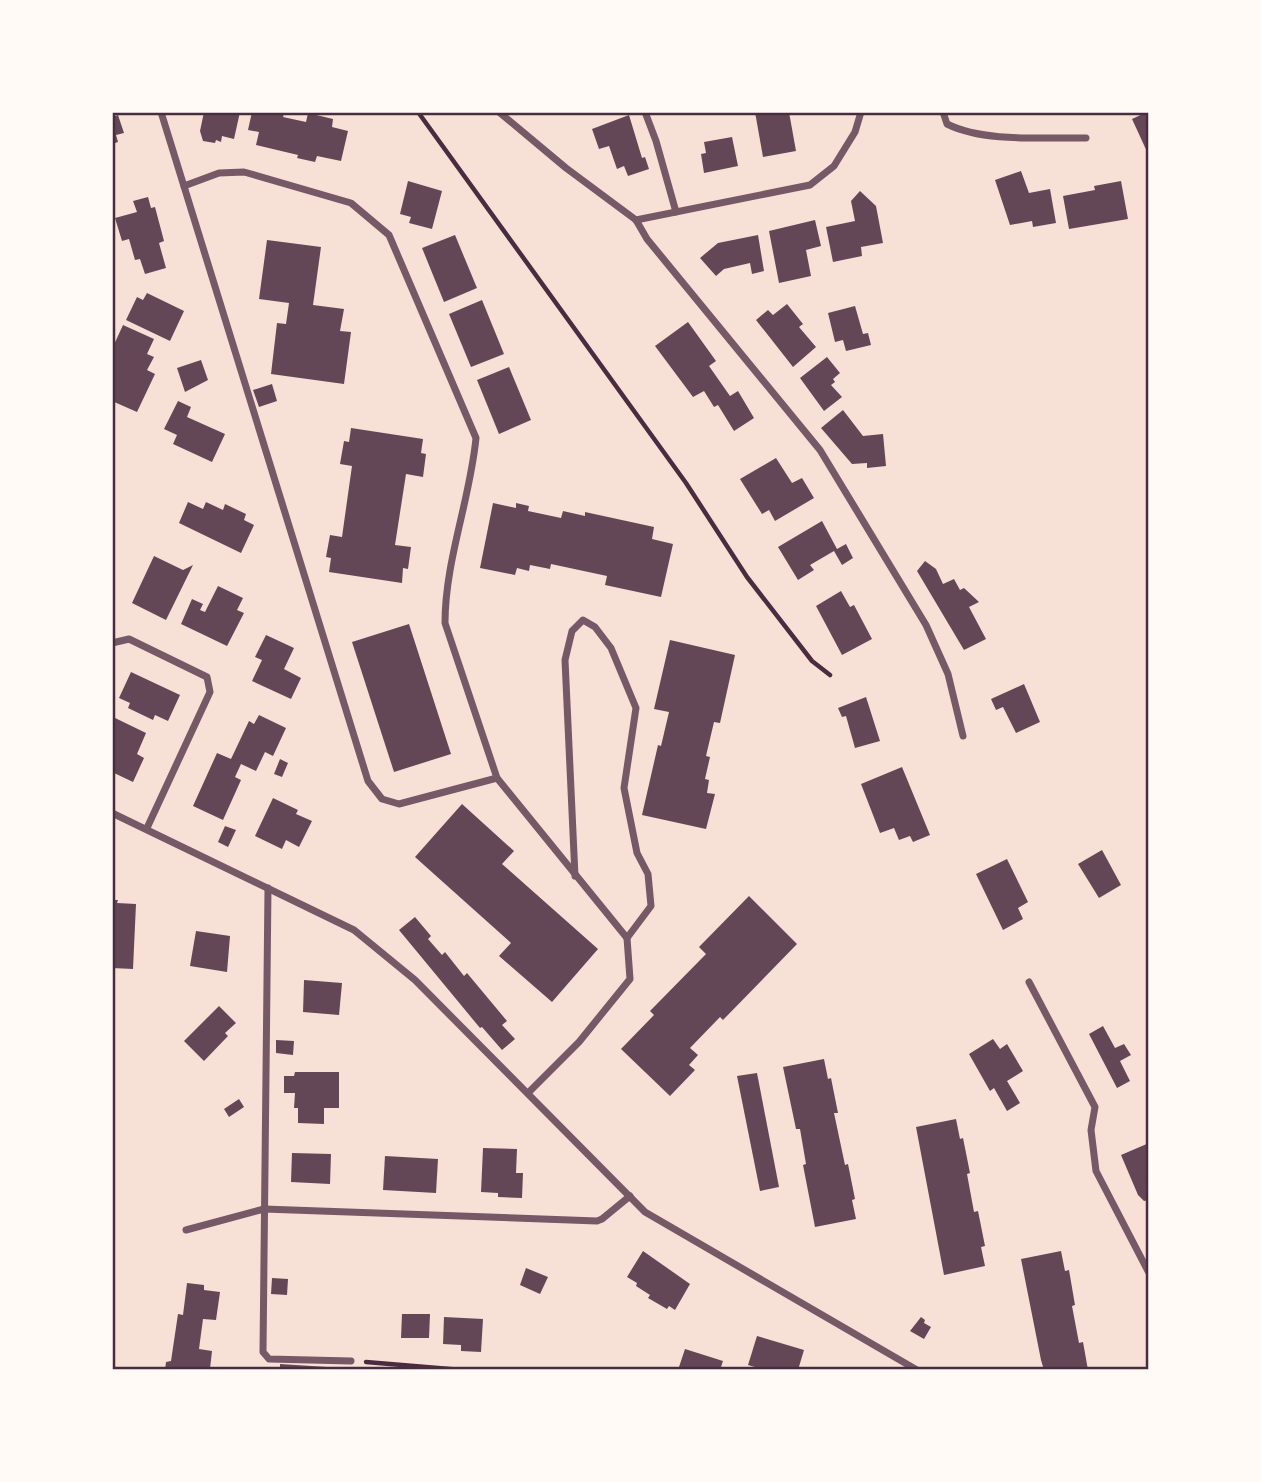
<svg xmlns="http://www.w3.org/2000/svg" width="1261" height="1482" viewBox="0 0 1261 1482" font-family="Literata,serif">
	<style>
		.building { fill: #644757 }
		.lines { fill: none; stroke-linecap: round; stroke-linejoin: round }
		.path { stroke: #4a2c40; stroke-width: 4.5 }
		.minor { stroke: #755966; stroke-width: 7 }
		.neatline { fill: none; stroke: #4a2c40; stroke-width: 2.5 }
	</style>
	<rect width="100%" height="100%" fill="#f7e1d7"/>
	<g class="building">
		<path d="M204 112H240L234 139 222 136 221 142 216 140 215 143 203 141 200 131Z"/>
		<path d="M252 112H274L284 114 283 117 306 122 308 113 333 119 332 127 348 131 341 161 317 156 315 162 297 158 298 155 256 145 259 132 248 130Z"/>
		<path d="M755 112H789L796 151 763 157Z"/>
		<path d="M1147 112H1149V156L1132 119Z"/>
		<path d="M118 115 124 133 116 135 118 142 112 144V117Z"/>
		<path d="M629 115 642 158 645 157 649 169 628 176 624 166 617 169 609 146 599 149 592 129Z"/>
		<path d="M732 137 738 166 704 173 701 154 706 153 704 142Z"/>
		<path d="M1021 171 1029 193 1050 189 1056 223 1033 227 1032 221 1010 225 995 180Z"/>
		<path d="M408 181 442 191 432 229 409 223 411 217 400 214Z"/>
		<path d="M1121 181 1128 219 1069 229 1063 196 1095 190 1094 186Z"/>
		<path d="M860 191 876 206 883 243 861 247 862 256 833 262 826 227 855 221 851 201Z"/>
		<path d="M148 197 151 208 155 207 164 241 159 243 166 268 145 274 140 259 135 260 129 239 122 241 115 218 137 212 133 201Z"/>
		<path d="M815 220 821 246 806 250 811 276 779 283 769 231Z"/>
		<path d="M455 235 477 288 444 302 422 248Z"/>
		<path d="M758 235 764 271 752 274 750 263 724 269 716 276 700 258 718 243Z"/>
		<path d="M267 240 321 247 313 305 344 309 340 331 351 332 344 384 271 374 277 323 286 324 289 303 259 299Z"/>
		<path d="M147 293 184 311 170 341 126 320 137 297 143 300Z"/>
		<path d="M482 300 504 354 471 367 449 314Z"/>
		<path d="M787 304 803 324 799 327 816 347 793 367 756 320 768 310 773 315Z"/>
		<path d="M855 306 863 334 868 333 871 345 846 351 843 340 835 342 828 313Z"/>
		<path d="M688 322 716 361 709 366 730 396 738 391 754 418 734 431 718 405 714 407 704 391 693 397 655 346Z"/>
		<path d="M123 325 154 339 147 354 154 357 147 370 155 374 137 412 112 401V349Z"/>
		<path d="M827 357 840 373 833 379 835 382 831 385 842 397 824 411 800 378Z"/>
		<path d="M201 360 208 380 185 392 177 368Z"/>
		<path d="M509 367 531 420 499 434 477 380Z"/>
		<path d="M272 384 277 401 259 407 253 390Z"/>
		<path d="M178 401 191 407 187 417 225 434 212 462 173 444 177 435 164 429Z"/>
		<path d="M843 410 863 436 883 434 886 466 867 468V463L852 464 821 428Z"/>
		<path d="M351 428 423 439 421 453 426 454 423 477 406 474 395 545 411 547 408 569 403 568 402 583 329 572 331 558 326 557 330 535 342 537 350 480 352 466 340 464 344 441 349 442Z"/>
		<path d="M776 458 792 483 802 478 814 498 775 521 769 510 762 514 740 479Z"/>
		<path d="M188 502 203 509 206 502 223 510 225 504 246 514 244 520 254 525 241 553 179 523Z"/>
		<path d="M493 503 516 508V503L529 506 528 511 561 518 563 511 585 516V512L654 527 652 539 673 544 661 597 605 585 607 576 551 564 550 569 530 565 529 571 517 568 515 575 480 568Z"/>
		<path d="M822 521 837 549 846 544 853 558 842 565 834 551 810 565 814 570 798 580 778 547Z"/>
		<path d="M154 556 183 570 193 565 166 620 132 603Z"/>
		<path d="M925 561 936 569 943 584 954 579 960 590 964 588 979 602 969 607 986 639 964 650 917 571Z"/>
		<path d="M218 586 243 598 237 610 244 613 227 646 181 624 192 599 203 604 200 610 205 612Z"/>
		<path d="M841 591 850 607 854 605 872 639 842 655 816 606Z"/>
		<path d="M409 624 451 754 394 772 352 642Z"/>
		<path d="M266 635 294 648 284 669 301 678 291 699 252 681 262 660 255 657Z"/>
		<path d="M670 640 735 655 720 723 714 722 706 756 710 757 705 779 709 780 707 793 715 794 706 829 642 815 658 745 661 746 669 712 654 709Z"/>
		<path d="M131 672 180 695 168 721 155 715 153 720 128 708 130 703 119 698Z"/>
		<path d="M1024 684 1040 722 1016 733 1003 707 996 710 991 699Z"/>
		<path d="M866 697 880 741 855 748 846 716 842 717 838 708Z"/>
		<path d="M259 715 286 728 273 756 265 752 256 771 241 764 235 777 241 780 223 820 193 806 217 753 231 759 249 721 254 724Z"/>
		<path d="M113 717 146 733 137 754 144 758 133 782 112 772Z"/>
		<path d="M280 759 288 763 282 777 274 774Z"/>
		<path d="M902 767 930 835 913 842 910 836 899 840 894 828 880 833 861 784Z"/>
		<path d="M273 798 298 810 296 814 312 821 299 847 286 840 282 849 255 836Z"/>
		<path d="M462 804 514 851 502 864 598 949 552 1002 499 956 511 943 415 857Z"/>
		<path d="M225 826 236 830 228 847 218 842Z"/>
		<path d="M1102 850 1121 885 1099 898 1078 864Z"/>
		<path d="M1007 859 1028 902 1018 908 1023 919 1003 930 976 874Z"/>
		<path d="M749 896 797 944 723 1020 720 1017 690 1048 698 1055 689 1065 695 1070 670 1096 621 1049 654 1015 650 1011 706 954 699 947Z"/>
		<path d="M112 900H118L117 903 136 904 133 969 112 968Z"/>
		<path d="M415 917 431 936 428 939 442 955 445 952 464 976 467 973 507 1021 502 1025 515 1039 502 1050 482 1027 480 1028 399 930Z"/>
		<path d="M196 931 230 936 227 972 190 966Z"/>
		<path d="M304 980 342 983 339 1015 303 1012Z"/>
		<path d="M219 1006 236 1023 225 1033 228 1036 204 1061 184 1041Z"/>
		<path d="M1103 1026 1115 1048 1124 1044 1131 1055 1120 1061 1130 1081 1117 1088 1089 1034Z"/>
		<path d="M993 1039 1000 1049 1007 1044 1023 1071 1007 1081 1020 1103 1007 1111 994 1088 990 1091 969 1054Z"/>
		<path d="M276 1040 294 1041 293 1055 276 1053Z"/>
		<path d="M824 1059 828 1079 831 1078 838 1113H834L845 1165 848 1164 855 1199 852 1200 856 1219 815 1227 803 1165 806 1164 800 1129H796L783 1067Z"/>
		<path d="M295 1072H339V1108H324V1124L298 1123V1108H294L295 1093H284V1076H294Z"/>
		<path d="M757 1073 779 1187 760 1191 737 1076Z"/>
		<path d="M239 1099 244 1107 229 1117 224 1109Z"/>
		<path d="M956 1119 960 1139 963 1138 970 1173 967 1174 974 1212 978 1211 985 1246 981 1247 985 1266 944 1275 916 1127Z"/>
		<path d="M1149 1143V1200L1144 1201 1138 1195 1121 1155Z"/>
		<path d="M483 1148 517 1149 516 1173H523L522 1198 498 1197V1193L481 1192Z"/>
		<path d="M292 1153 331 1154 330 1184 291 1182Z"/>
		<path d="M385 1156 438 1159 436 1193 383 1190Z"/>
		<path d="M643 1251 690 1284 675 1310 669 1306 667 1309 648 1298 650 1295 636 1286 637 1283 627 1277Z"/>
		<path d="M1061 1251 1065 1271 1069 1270 1075 1305 1072 1306 1079 1343 1083 1342 1088 1370H1044L1041 1360 1021 1259Z"/>
		<path d="M526 1268 548 1277 540 1294 520 1285Z"/>
		<path d="M272 1278 288 1279 287 1295 271 1294Z"/>
		<path d="M187 1283 204 1285V1290L220 1292 216 1320 203 1319 199 1349 212 1351 210 1369 197 1367V1370H165L166 1362 171 1361 178 1314 183 1315Z"/>
		<path d="M402 1314H430L429 1338H401Z"/>
		<path d="M444 1317 483 1319 481 1352 461 1351V1345L443 1344Z"/>
		<path d="M921 1317 925 1320 924 1323 931 1327 924 1339 910 1331Z"/>
		<path d="M757 1336 804 1350 798 1370H765L748 1365Z"/>
		<path d="M685 1349 723 1361 720 1370H678Z"/>
		<path d="M280 1364 327 1367V1370H280Z"/>
	</g>
	<g class="lines">
		<g class="path">
			<path d="M418 112 686 483 747 577 812 661 830 675"/>
			<path d="M366 1362 462 1370"/>
		</g>
		<g class="minor">
			<path d="M161 112 368 781 382 799 399 804 497 778"/>
			<path d="M499 112 566 168 636 220 647 239 820 450 926 625 948 674 963 736"/>
			<path d="M645 112 656 141 676 212"/>
			<path d="M943 112 947 124C985 143 1045 137 1086 138"/>
			<path d="M184 186 219 173 244 172 351 203 389 235 476 438C470 500 445 561 445 623L497 778 627 938 630 979 579 1042 528 1093"/>
			<path d="M636 220 810 185 834 166 855 132 861 112"/>
			<path d="M112 643 129 639 207 677 210 692 147 828"/>
			<path d="M112 813 354 930 415 980 645 1212 917 1370"/>
			<path d="M575 876 565 660 572 631 583 620 595 627 611 648 636 708 624 788 637 853 648 874 651 906 627 938"/>
			<path d="M268 888 263 1352 269 1359 351 1361"/>
			<path d="M1029 982 1095 1107 1091 1130 1096 1171 1149 1273"/>
			<path d="M186 1230 264 1209 597 1221 602 1219 630 1196"/>
		</g>
	</g>
	<rect width="1261" height="1482" fill="none" stroke="#fffaf5" stroke-width="228"/>
	<rect x="114" y="114" width="1033" height="1254" class="neatline"/>
</svg>
